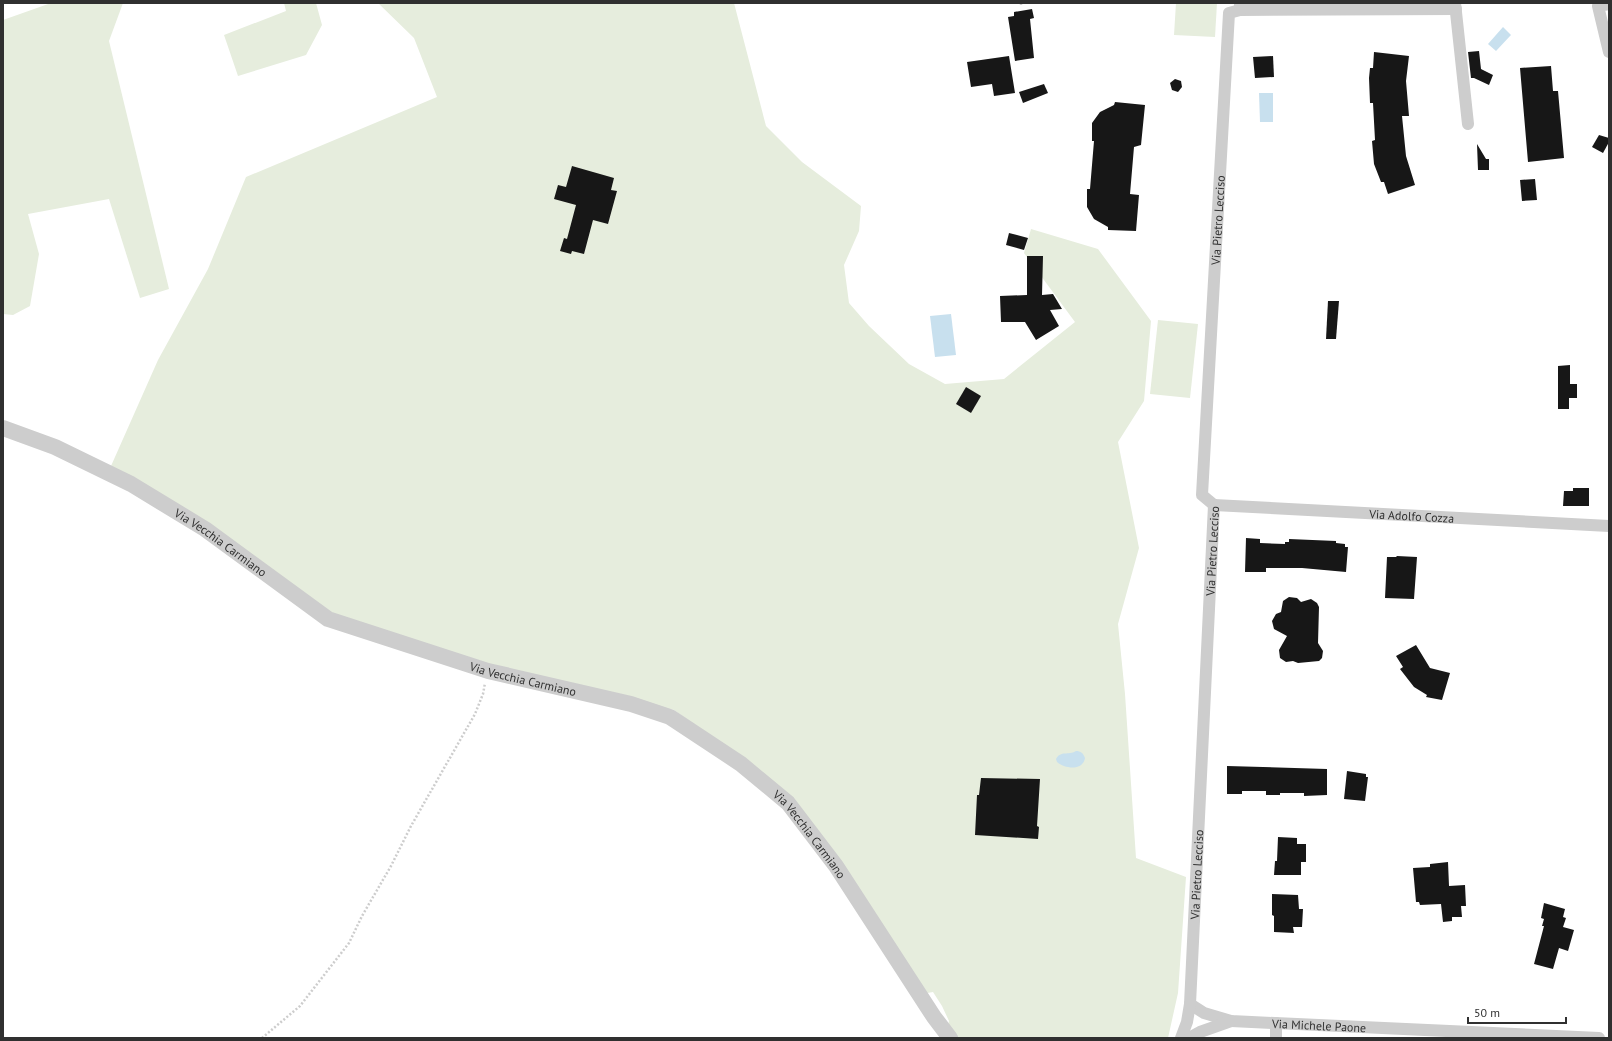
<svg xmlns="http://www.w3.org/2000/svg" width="1612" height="1041" viewBox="0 0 1612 1041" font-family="'PT Sans',sans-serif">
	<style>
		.green { fill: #e6eddd }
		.water { fill: #c8e0ee }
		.building { fill: #171717 }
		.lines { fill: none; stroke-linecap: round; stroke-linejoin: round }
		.path { stroke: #cdcdcd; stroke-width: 2.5; stroke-dasharray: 2 2; stroke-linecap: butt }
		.minor { stroke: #cdcdcd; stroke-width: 12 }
		.tertiary { stroke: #cdcdcd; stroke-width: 16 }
		.labels { text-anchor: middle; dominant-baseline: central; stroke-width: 4; stroke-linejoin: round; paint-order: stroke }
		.street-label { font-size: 12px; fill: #303030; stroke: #fff }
	</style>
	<rect width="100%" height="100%" fill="#fff"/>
	<g class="green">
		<path d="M51 3H123L109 41 169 289 140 298 109 199 28 214 39 254 30 306 13 315 3 314V20Z"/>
		<path d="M284 3H316L322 25 306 55 238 76 224 35 286 11Z"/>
		<path d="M378 3H734L766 126 802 162 861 206 859 231 844 265 849 303 869 326 909 364 945 384 1004 379 1075 322 1024 253 1031 229 1098 249 1151 321 1144 401 1118 442 1139 548 1118 624 1125 694 1136 858 1186 877 1178 993 1168 1038H954L947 1029 949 1021 942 1006 933 992 922 994 763 774 674 710 483 666 330 616 111 466 158 360 208 269 246 177 437 97 414 38Z"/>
		<path d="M1176 3H1217L1215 37 1174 35Z"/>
		<path d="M1158 320 1198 324 1190 398 1150 394Z"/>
	</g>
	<g class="water">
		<path d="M1503 27 1511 35 1496 51 1488 44Z"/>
		<path d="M1259 93H1273V122H1260Z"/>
		<path d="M951 314 956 355 935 357 930 316Z"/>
		<path d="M1076 751C1081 751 1083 753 1085 758 1083 771 1065 769 1057 762L1056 759C1061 750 1068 756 1076 751Z"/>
	</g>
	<g class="building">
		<path d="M1032 9 1034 18 1030 19 1034 58 1015 61 1008 17 1014 16V12Z"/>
		<path d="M1479 51 1481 69 1493 75 1489 85 1474 78H1471L1468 52Z"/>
		<path d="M1374 52 1409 56 1406 81 1409 116H1402L1406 156 1415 185 1388 194 1384 182H1381L1374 164 1372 141 1375 140 1373 103H1370L1369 78 1370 68H1373Z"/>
		<path d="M1009 56 1015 93 994 96 992 84 971 87 967 62Z"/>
		<path d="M1273 56 1274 77 1255 78 1253 57Z"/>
		<path d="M1551 66 1553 91H1558L1564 158 1528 162 1520 68Z"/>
		<path d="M1175 79 1181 81 1182 87 1178 92 1172 90 1170 83Z"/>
		<path d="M1044 84 1048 93 1023 103 1019 92Z"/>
		<path d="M1115 102 1145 105 1141 145 1134 147 1130 194 1139 195 1136 231 1108 230V227L1094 219 1087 207V189H1090L1094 141H1092V123L1100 112 1114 105Z"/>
		<path d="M1599 135 1609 138V142L1603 153 1592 147Z"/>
		<path d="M1477 144 1486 159H1489V170H1478Z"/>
		<path d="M572 166 614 178 611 190 617 191 608 224 593 220 584 254 572 251 571 254 560 251 564 238 567 239 576 205 554 199 558 185 566 187Z"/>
		<path d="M1535 179 1537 200 1522 201 1520 180Z"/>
		<path d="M1009 233 1028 238 1024 250 1006 245Z"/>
		<path d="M1027 256H1043L1042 295 1053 294 1062 309 1050 310 1059 326 1036 340 1025 322H1001L1000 296 1027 295Z"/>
		<path d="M1328 301H1339L1336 339H1326Z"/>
		<path d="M1570 365V384H1577V398H1569V409H1558V366Z"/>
		<path d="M966 387 981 396 971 413 956 404Z"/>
		<path d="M1573 488H1589V506H1563L1564 491H1573Z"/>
		<path d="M1246 538 1260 539V543L1285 544V542H1289V539L1336 541V543L1345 544V547H1348L1346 572 1302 568H1266V572H1245Z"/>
		<path d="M1397 556 1417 557 1414 599 1385 598 1387 557H1396Z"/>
		<path d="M1289 597 1297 598 1301 602 1311 599 1317 603 1319 607 1318 643 1323 651 1322 658 1319 661 1298 663 1293 661 1286 662 1280 658 1279 650 1287 636 1274 629 1272 621 1276 614 1281 612 1283 601Z"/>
		<path d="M1416 645 1430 668 1450 673 1442 700 1426 697 1427 695 1414 687 1400 669 1403 667 1396 656Z"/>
		<path d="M1227 766 1327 769V795L1304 796V793H1280V795H1266V791H1242V794H1227Z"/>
		<path d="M1347 771 1366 774V777H1368L1365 801 1344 799Z"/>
		<path d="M981 778 1040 779 1037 826 1039 827 1038 839 975 835 977 795H979Z"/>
		<path d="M1278 837 1297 838V844H1306V862H1301V875H1274L1275 861H1277Z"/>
		<path d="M1448 862 1449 886 1465 885 1466 906H1461L1462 917H1452V921L1443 922 1441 904 1420 905 1419 902H1416L1413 868 1430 867V864Z"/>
		<path d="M1272 894 1298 895 1299 909H1303L1302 927H1293L1294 933 1274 932V916L1272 915Z"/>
		<path d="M1544 903 1565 909 1563 917 1566 918 1563 927 1574 930 1568 951 1559 948 1553 969 1534 964 1544 926H1542L1544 919 1541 918Z"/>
	</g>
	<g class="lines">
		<g class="path">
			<path d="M1021 3V6"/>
			<path d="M262 1038 300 1006 349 943 362 916 391 866 411 826 475 714 483 694 485 683"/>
		</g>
		<g class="minor">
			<path d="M1455 3 1468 124"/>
			<path d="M1609 4 1598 6 1609 52"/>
			<path d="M1240 10 1456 9"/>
			<path id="s1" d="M1214 505 1202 495 1229 13 1240 10V3"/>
			<path id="s2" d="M1214 505 1609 526"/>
			<path id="s3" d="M1190 1004 1204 1013 1231 1021 1599 1038"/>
			<path id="s4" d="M1181 1038 1187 1022 1190 1004 1214 505"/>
			<path d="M1189 1038 1200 1032 1231 1021"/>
			<path d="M1276 1038V1023"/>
		</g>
		<path class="tertiary" id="s5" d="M3 428 55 447 131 484 205 529 328 619 488 671 631 704 670 717 741 764 788 803 836 866 934 1017 950 1038"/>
	</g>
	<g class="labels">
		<g class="street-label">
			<text stroke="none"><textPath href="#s1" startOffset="291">Via Pietro Lecciso</textPath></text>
			<text stroke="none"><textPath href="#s2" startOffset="198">Via Adolfo Cozza</textPath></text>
			<text stroke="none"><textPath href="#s5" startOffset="247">Via Vecchia Carmiano</textPath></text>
			<text stroke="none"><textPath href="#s4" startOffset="489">Via Pietro Lecciso</textPath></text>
			<text stroke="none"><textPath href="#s5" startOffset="583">Via Vecchia Carmiano</textPath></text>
			<text stroke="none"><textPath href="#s5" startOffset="919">Via Vecchia Carmiano</textPath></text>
			<text stroke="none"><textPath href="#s4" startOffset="165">Via Pietro Lecciso</textPath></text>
			<text stroke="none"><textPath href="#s3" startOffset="133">Via Michele Paone</textPath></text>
		</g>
	</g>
	<rect width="1612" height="1041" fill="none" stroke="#303030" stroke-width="8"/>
	<path d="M1468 1017v6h98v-6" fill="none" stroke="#303030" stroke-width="2"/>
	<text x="1474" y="1017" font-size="12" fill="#303030" stroke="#ffffff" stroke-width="3" paint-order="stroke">50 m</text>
</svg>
